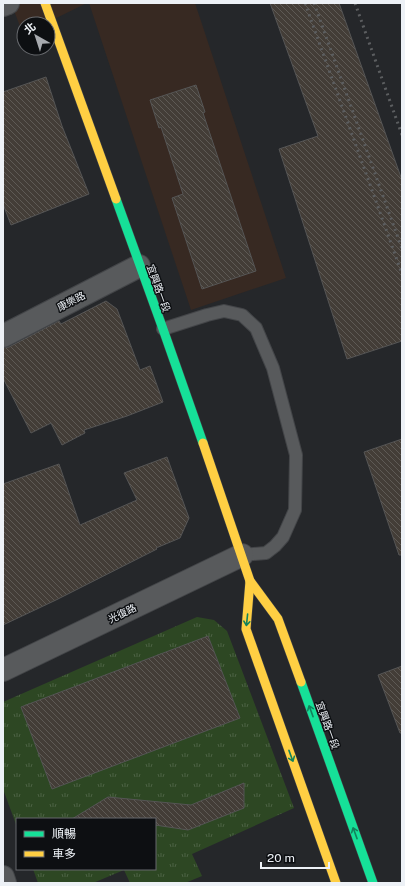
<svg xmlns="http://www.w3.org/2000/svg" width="405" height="886" viewBox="0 0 405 886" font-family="'Public Sans','Noto Sans TC',sans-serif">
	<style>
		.commercial { fill: #372922 }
		.park { fill: url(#park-tufts) }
		.building { fill: url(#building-back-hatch); stroke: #555 }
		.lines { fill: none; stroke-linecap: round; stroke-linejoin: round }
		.lane-casing { stroke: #434548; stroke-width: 14 }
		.street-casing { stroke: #434548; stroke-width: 24 }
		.fast-casing { stroke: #434548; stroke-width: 10 }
		.slow-casing { stroke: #434548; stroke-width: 10 }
		.lane { stroke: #585a5c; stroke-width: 12 }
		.street { stroke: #585a5c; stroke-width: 22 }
		.fast { stroke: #16e098; stroke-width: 9 }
		.slow { stroke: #ffcf43; stroke-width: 9 }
		.rail { stroke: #5c5e60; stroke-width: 3; stroke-dasharray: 2 4; stroke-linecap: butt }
		.oneway { stroke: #12825c }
		.labels { text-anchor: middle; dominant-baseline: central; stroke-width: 3; stroke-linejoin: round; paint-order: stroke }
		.street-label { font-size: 10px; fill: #edf1f6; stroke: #0d0f12 }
	</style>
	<defs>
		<pattern id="park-tufts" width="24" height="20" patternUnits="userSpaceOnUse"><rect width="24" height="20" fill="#2d4723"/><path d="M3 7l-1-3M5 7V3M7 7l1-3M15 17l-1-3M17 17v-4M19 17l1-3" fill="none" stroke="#4c6244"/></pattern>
		<pattern id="building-back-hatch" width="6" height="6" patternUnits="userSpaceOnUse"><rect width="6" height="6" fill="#433d37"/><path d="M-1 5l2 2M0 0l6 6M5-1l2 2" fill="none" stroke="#5e5a55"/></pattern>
	</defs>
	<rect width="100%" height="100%" fill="#25272a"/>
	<g class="commercial">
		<path d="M11 3H87L44 24H24L23 34Z"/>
		<path d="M89 3H195L286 278 191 310Z"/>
	</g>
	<path class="park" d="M197 617 214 620 227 631 294 808 192 854 202 876 185 883H130L124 870 93 883H38L33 869H155V819H17V827L3 789V702Z"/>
	<g class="building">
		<path d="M270 3H339L402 180V341L347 359 279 149 318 136Z"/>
		<path d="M46 77 62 126 89 194 11 225 3 204V92Z"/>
		<path d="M196 85 205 112 203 113 256 271 202 289 172 198 183 194 161 127 159 128 150 100Z"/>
		<path d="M106 301 117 309 140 370 150 366 163 402 127 416 84 430 85 433 62 445 51 423 31 433 3 378V348L9 347 59 321 61 324Z"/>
		<path d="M402 439V555H399L364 452Z"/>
		<path d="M167 457 189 518 180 538 156 548 157 549 56 600 3 625V484L59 464 80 525 137 500 124 473Z"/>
		<path d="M208 636 240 718 52 789 21 707Z"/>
		<path d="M402 666V733H400L378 675Z"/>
		<path d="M244 783V808L188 830 155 825V819H72L108 797 191 805Z"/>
	</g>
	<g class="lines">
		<g class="lane-casing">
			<path id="lane" d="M163 329 207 315 224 311 242 315 256 328 273 368 296 455 295 510 283 537 275 546 266 553 242 555"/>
		</g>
		<g class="street-casing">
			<g id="street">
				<path d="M3 5 8 3"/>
				<path d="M3 336 139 266"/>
				<path d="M3 670 242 555"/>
				<path d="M3 877 5 883"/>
			</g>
		</g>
		<g class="fast-casing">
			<g id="fast">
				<path d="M116 199 163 329 203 443"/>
				<path d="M301 682 373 883"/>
			</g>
		</g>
		<g class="slow-casing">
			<g id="slow">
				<path d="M45 3 116 199"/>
				<path d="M203 443 250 581 278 619 301 682"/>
				<path d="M250 581 246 629 336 883"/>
			</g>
		</g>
		<use href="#lane" class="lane"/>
		<use href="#street" class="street"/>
		<use href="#fast" class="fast"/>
		<use href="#slow" class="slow"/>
		<g class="rail">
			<path d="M305 3 402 274"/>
			<path d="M314 3 402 249"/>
			<path d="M355 3 402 135"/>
		</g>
	</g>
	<defs><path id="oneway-shaft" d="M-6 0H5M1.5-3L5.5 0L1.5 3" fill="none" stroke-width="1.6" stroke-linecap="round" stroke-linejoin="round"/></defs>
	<g class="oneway">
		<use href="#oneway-shaft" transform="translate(247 620) rotate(96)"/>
		<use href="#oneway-shaft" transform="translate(311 711) rotate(-110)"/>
		<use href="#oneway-shaft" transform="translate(291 756) rotate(70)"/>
		<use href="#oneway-shaft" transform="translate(355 833) rotate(-110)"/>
	</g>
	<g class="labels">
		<g class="street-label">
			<text transform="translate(159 288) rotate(70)">宜興路一段</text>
			<text transform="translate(71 301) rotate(-27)">康樂路</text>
			<text transform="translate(122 613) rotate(-26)">光復路</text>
			<text transform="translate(328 725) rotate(70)">宜興路一段</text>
		</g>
	</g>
	<rect width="405" height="886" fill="none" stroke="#edf1f6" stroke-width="8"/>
	<rect x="16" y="818" width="140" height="52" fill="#0d0f12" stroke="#67696d"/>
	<rect x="24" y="831" width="20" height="6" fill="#16e098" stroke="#67696d"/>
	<text x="52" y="838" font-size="12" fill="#edf1f6">順暢</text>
	<rect x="24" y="851" width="20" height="6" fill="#ffcf43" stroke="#67696d"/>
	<text x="52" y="858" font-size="12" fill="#edf1f6">車多</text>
	<g transform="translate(36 36) rotate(321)"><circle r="19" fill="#0d0f12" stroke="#67696d"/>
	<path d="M0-3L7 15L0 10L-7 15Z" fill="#a7aaaf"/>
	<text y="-6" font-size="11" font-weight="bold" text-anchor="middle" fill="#edf1f6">北</text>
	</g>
	<path d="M261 862v6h68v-6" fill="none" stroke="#edf1f6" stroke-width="2"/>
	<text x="267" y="862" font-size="12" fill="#edf1f6" stroke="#0d0f12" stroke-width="3" paint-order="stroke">20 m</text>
</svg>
